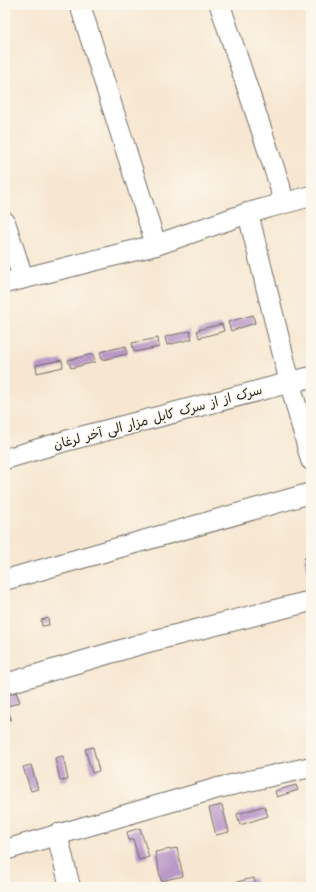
<svg xmlns="http://www.w3.org/2000/svg" width="316" height="892" viewBox="0 0 316 892" font-family="Kalam,'Playpen Sans Arabic',sans-serif">
	<style>
		.building { fill: #b997c7 }
		.lines { fill: none; stroke-linecap: round; stroke-linejoin: round }
		.minor-casing { stroke: #726d65; stroke-width: 22 }
		.minor { stroke: #fff; stroke-width: 20 }
		.labels { text-anchor: middle; dominant-baseline: central; stroke-width: 3; stroke-linejoin: round; paint-order: stroke }
		.street-label { font-size: 13px; fill: #2b2b2b; stroke: #fbf7ec }
	</style>
	<rect width="100%" height="100%" fill="#fbf7ec"/>
	<filter id="ink" filterUnits="userSpaceOnUse"><feTurbulence type="fractalNoise" baseFrequency=".025" numOctaves="2"/><feDisplacementMap in="SourceGraphic" scale="8" xChannelSelector="R" yChannelSelector="G"/><feConvolveMatrix kernelMatrix="1 2 1 2 8 2 1 2 1" color-interpolation-filters="sRGB"/></filter>
	<filter id="wash" filterUnits="userSpaceOnUse"><feTurbulence type="fractalNoise" baseFrequency=".012" numOctaves="4" result="noise"/><feDisplacementMap in="SourceGraphic" scale="16" xChannelSelector="R" yChannelSelector="G"/><feGaussianBlur stdDeviation="0.9" result="paint"/><feColorMatrix in="noise" values="0 0 0 0 0 0 0 0 0 0 0 0 0 0 0 0 0 1.4 0 .05"/><feComposite in="paint" operator="in"/></filter>
	<g filter="url(#wash)">
		<rect width="100%" height="100%" fill="#f7e7d2"/>
		<g id="blocks">
			<g class="building">
				<path d="M253 315 255 323 231 331 228 322Z"/>
				<path d="M222 324 224 331 199 338 197 330Z"/>
				<path d="M190 331 192 339 167 345 165 337Z"/>
				<path d="M158 338 159 347 134 352 132 343Z"/>
				<path d="M126 346 127 354 102 360 100 352Z"/>
				<path d="M93 354 95 362 71 368 68 360Z"/>
				<path d="M62 360 63 367 37 373 36 365Z"/>
				<path d="M311 557V585H310L304 558Z"/>
				<path d="M48 618 49 625 42 626 41 620Z"/>
				<path d="M16 692 20 702 9 706 5 696Z"/>
				<path d="M5 701 11 719 5 721Z"/>
				<path d="M93 747 99 771 92 773 85 749Z"/>
				<path d="M63 756 68 780 60 781 55 758Z"/>
				<path d="M31 765 38 789 31 791 23 767Z"/>
				<path d="M296 785 298 790 277 797 275 791Z"/>
				<path d="M222 805 229 832 216 835 209 808Z"/>
				<path d="M264 806 268 816 240 825 237 814Z"/>
				<path d="M140 828 149 857 139 860 133 839 129 841 127 832Z"/>
				<path d="M177 848 183 876 161 881 155 852Z"/>
				<path d="M254 878 256 887H228L227 884Z"/>
			</g>
		</g>
	</g>
	<g filter="url(#ink)">
		<use href="#blocks" fill-opacity="0" stroke="#726d65" stroke-width="1"/>
		<g class="lines">
			<g class="minor-casing">
				<g id="minor">
					<path d="M80 5 156 245"/>
					<path d="M220 5 280 186 283 203"/>
					<path d="M248 213 290 383 311 460"/>
					<path d="M5 222 23 278"/>
					<path d="M5 283 156 245 248 213 311 196"/>
					<path d="M5 459 69 440 311 377"/>
					<path d="M5 580 311 493"/>
					<path d="M5 684 148 642 311 601"/>
					<path d="M57 834 70 887"/>
					<path d="M5 850 218 788 311 767"/>
				</g>
			</g>
			<use href="#minor" class="minor"/>
		</g>
	</g>
	<g class="labels">
		<g class="street-label">
			<text transform="translate(158 418) rotate(-15)">سرک از از سرک کابل مزار الی آخر لرغان</text>
		</g>
	</g>
	<rect width="316" height="892" fill="none" stroke="#fbf7ec" stroke-width="20"/>
</svg>
